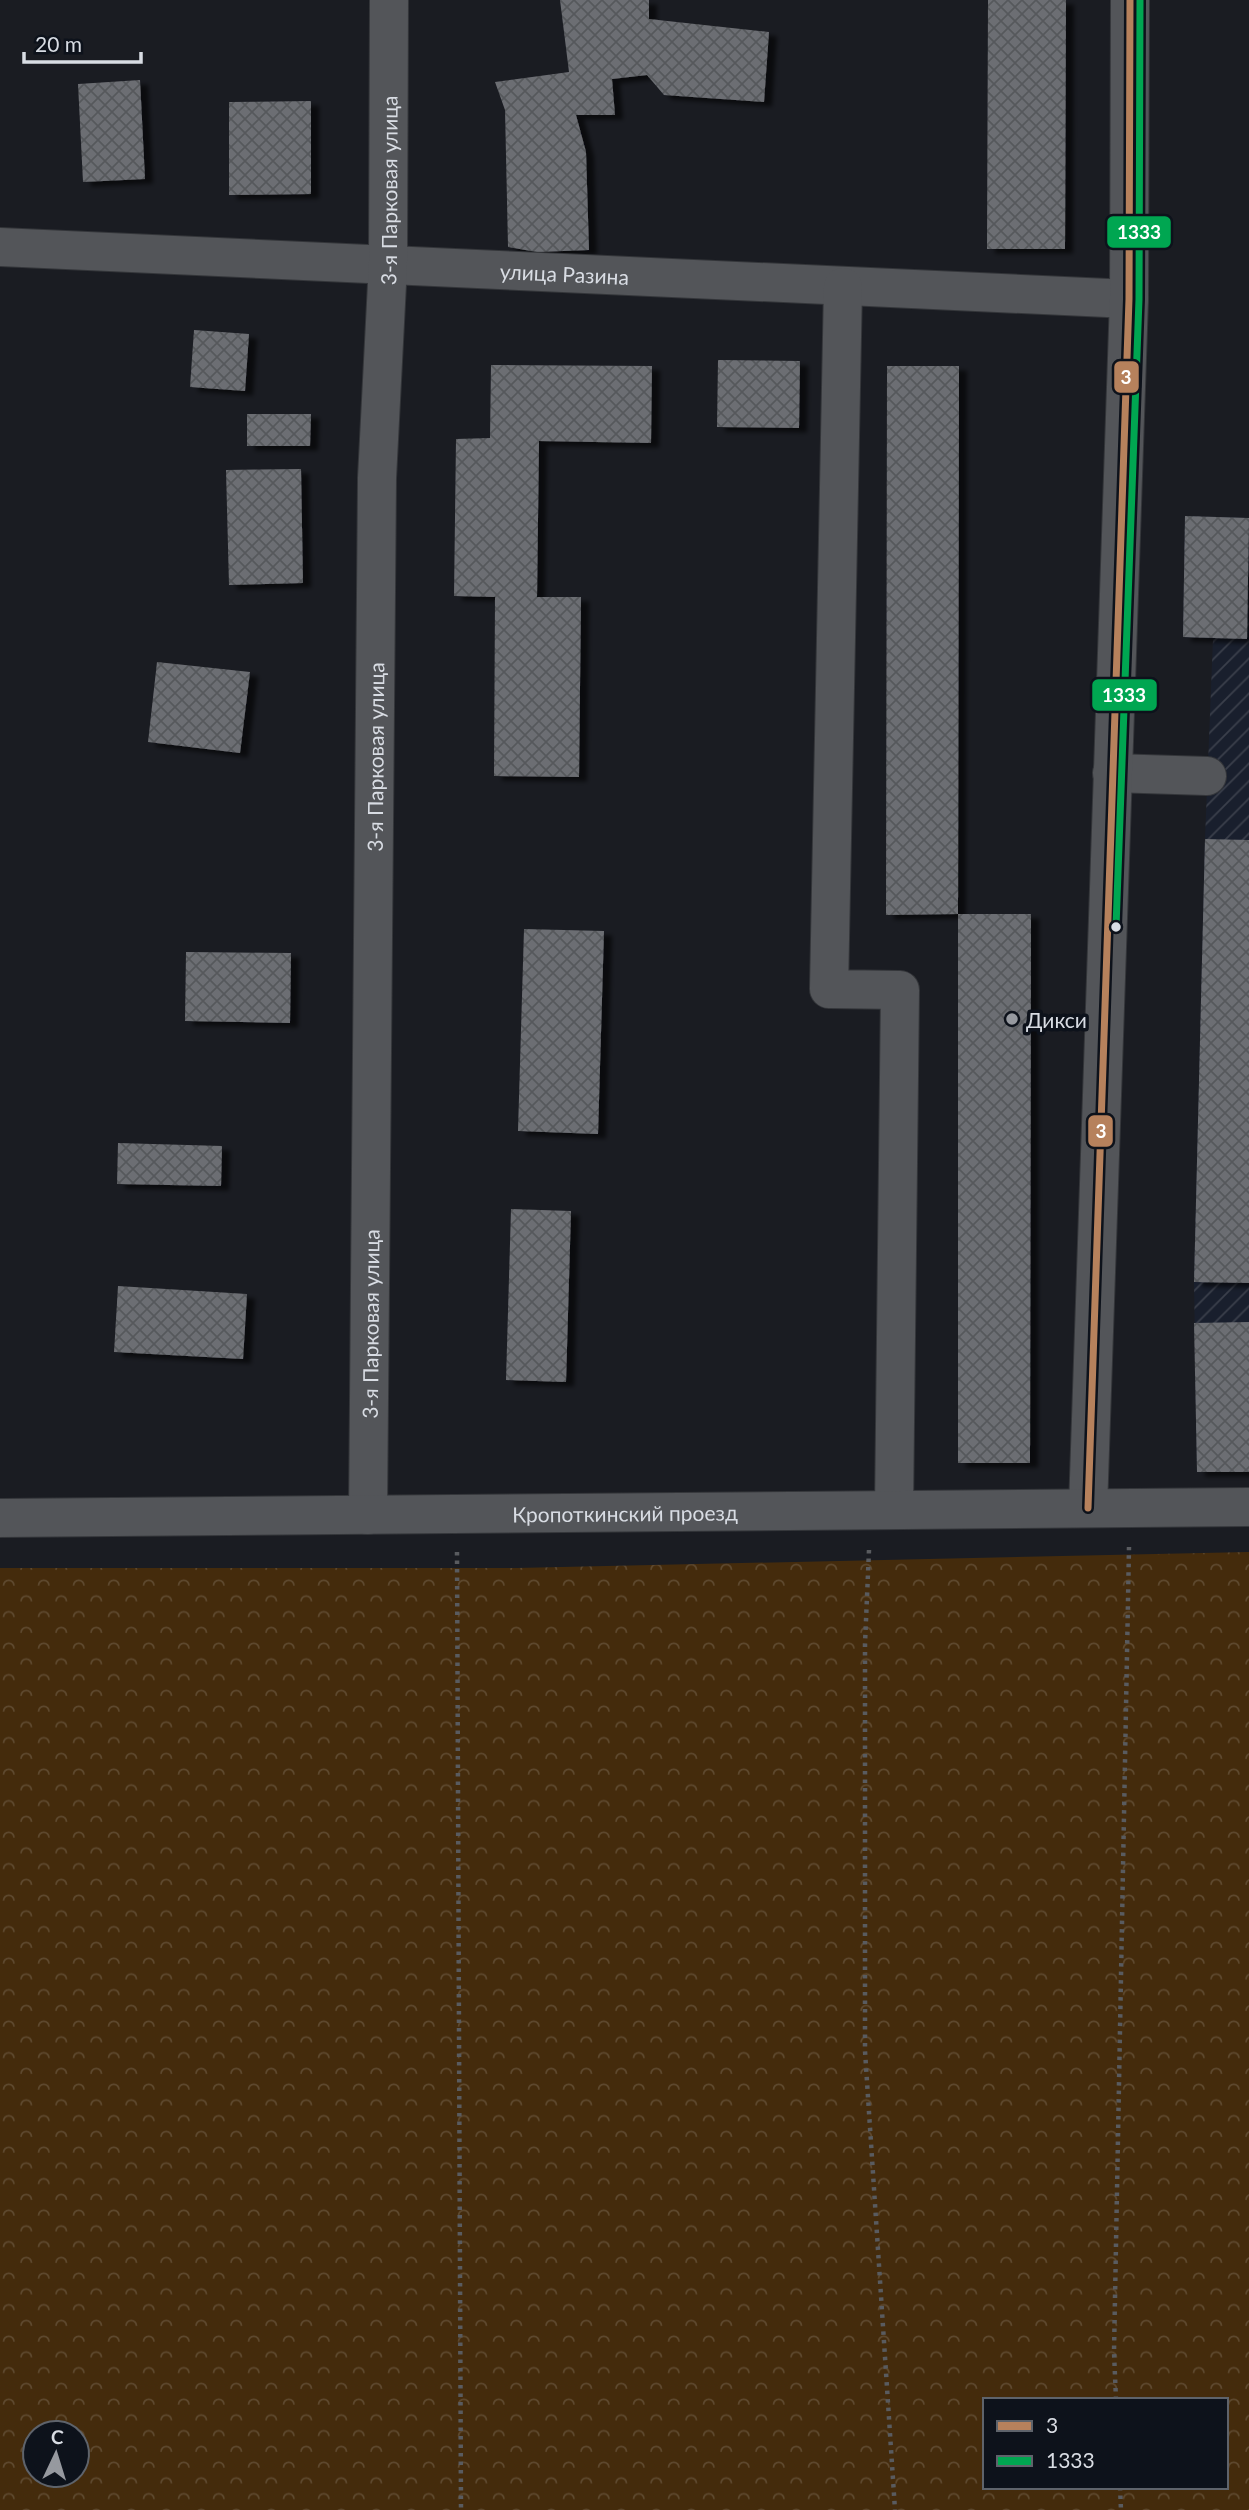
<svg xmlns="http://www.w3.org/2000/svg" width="1249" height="2510" viewBox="0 0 1249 2510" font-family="Lato,sans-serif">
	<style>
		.industrial { fill: url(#industrial-furrows) }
		.forest { fill: url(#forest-crowns); fill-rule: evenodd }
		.building { fill: url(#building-cross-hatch); filter: url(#shadow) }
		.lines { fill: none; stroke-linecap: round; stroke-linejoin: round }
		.minor-casing { stroke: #34363a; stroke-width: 40 }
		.path { stroke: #595b5f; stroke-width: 4.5; stroke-dasharray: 3.5 5; stroke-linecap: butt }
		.minor { stroke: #535559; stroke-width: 38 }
		.bus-1-casing { stroke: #0d121b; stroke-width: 12 }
		.bus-2-casing { stroke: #0d121b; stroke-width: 12 }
		.bus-1 { stroke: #b6815c; stroke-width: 7 }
		.bus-2 { stroke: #00a651; stroke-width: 7 }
		.bus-dot { fill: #d8dce3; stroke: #0d121b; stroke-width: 2.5 }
		.poi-dot { fill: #96999f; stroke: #0d121b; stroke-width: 2.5 }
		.labels { text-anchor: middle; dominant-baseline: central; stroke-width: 7; stroke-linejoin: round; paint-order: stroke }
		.street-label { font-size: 21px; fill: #d8dce3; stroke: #0d121b }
		.poi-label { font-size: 21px; fill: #d8dce3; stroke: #0d121b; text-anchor: start }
		.line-badge { stroke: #0d121b; stroke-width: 2.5 }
		.badge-label { font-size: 19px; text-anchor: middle; font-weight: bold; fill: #fff }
	</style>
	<defs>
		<pattern id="industrial-furrows" width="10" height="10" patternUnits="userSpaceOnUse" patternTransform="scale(1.75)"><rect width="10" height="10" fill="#191f2d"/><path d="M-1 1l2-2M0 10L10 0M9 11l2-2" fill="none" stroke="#3a3f4b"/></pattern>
		<pattern id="forest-crowns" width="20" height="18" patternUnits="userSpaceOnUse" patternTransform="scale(1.75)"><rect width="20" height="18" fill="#442b0c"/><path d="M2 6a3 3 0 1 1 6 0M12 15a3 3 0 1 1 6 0" fill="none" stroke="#5e492f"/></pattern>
		<pattern id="building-cross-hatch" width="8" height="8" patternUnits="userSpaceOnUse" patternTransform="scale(1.75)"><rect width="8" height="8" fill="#6c6e73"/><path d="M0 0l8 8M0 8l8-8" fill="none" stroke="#56585c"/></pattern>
		<filter id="shadow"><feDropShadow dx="8" dy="4.5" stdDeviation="2" flood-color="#0009"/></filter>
	</defs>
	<rect width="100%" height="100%" fill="#1a1c22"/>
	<path class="industrial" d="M1185 516 1249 518V1472H1197L1194 1282 1205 839 1213 639 1183 637Z"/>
	<path class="forest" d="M1249 1552V2510H0V1568H517ZM985 2400H1226V2487H985ZM35 2433H77V2475H35Z"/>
	<g class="building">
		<path d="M560 0H649V19L769 32 764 102 664 95 647 75 612 79 615 115H576L586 152 589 250 537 252 508 247 505 110 495 82 569 72Z"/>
		<path d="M988 0H1066L1065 249H987Z"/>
		<path d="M140 80 145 179 83 182 78 84Z"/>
		<path d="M311 101V194L229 195V102Z"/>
		<path d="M194 330 249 334 245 391 190 387Z"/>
		<path d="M718 360 800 361 799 428 717 427Z"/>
		<path d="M491 365 652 366 651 443 539 441 537 597H581L579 777 494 776 495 597 454 596 456 439 490 438Z"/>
		<path d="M887 366H959L958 914 886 915Z"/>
		<path d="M247 414H311L310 446H247Z"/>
		<path d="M301 469 303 583 229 585 226 470Z"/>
		<path d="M1185 516 1249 518 1247 639 1183 637Z"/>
		<path d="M157 662 250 672 240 753 148 742Z"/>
		<path d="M1205 839 1249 840V1283L1194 1282Z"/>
		<path d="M958 914H1031L1030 1463H958Z"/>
		<path d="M524 929 604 931 598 1134 518 1131Z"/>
		<path d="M186 952 291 953 290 1023 185 1021Z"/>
		<path d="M118 1143 222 1146 221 1186 117 1184Z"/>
		<path d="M511 1209 571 1211 566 1382 506 1380Z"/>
		<path d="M118 1286 247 1294 243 1359 114 1352Z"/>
		<path d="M1249 1322V1472H1197L1194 1323Z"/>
	</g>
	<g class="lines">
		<g class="minor-casing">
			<g id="minor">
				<path id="s1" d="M0 247 1129 299"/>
				<path d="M843 287 829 989 900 990 894 1510"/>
				<path d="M1112 773 1207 776"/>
				<path d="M1088 1508 1129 299 1130 0"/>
				<path id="s2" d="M368 1515 377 478 388 264 389 0"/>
				<path id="s3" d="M0 1518 1249 1507"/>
			</g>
		</g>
		<g class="path">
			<path d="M869 1550 865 1644V2051L895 2510"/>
			<path d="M457 1552 461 2510"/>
			<path d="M1116 2400 1114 2352 1129 1547"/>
			<path d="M1120 2487 1121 2510"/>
		</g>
		<use href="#minor" class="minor"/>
		<g class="bus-1-casing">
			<path id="bus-1" d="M1088 1508 1129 299 1130 0"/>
		</g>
		<g class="bus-2-casing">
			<path id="bus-2" d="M1116 927 1139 299 1140 0"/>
		</g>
		<use href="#bus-1" class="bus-1"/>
		<use href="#bus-2" class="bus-2"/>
	</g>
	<circle class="bus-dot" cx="1116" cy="927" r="6"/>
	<circle class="poi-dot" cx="1012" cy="1019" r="7"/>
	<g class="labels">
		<g class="street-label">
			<text stroke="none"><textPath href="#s2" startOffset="1325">3-я Парковая улица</textPath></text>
			<text stroke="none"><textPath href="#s1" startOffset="565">улица Разина</textPath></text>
			<text stroke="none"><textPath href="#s2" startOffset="758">3-я Парковая улица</textPath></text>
			<text stroke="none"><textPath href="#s2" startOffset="191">3-я Парковая улица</textPath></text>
			<text stroke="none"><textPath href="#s3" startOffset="625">Кропоткинский проезд</textPath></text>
		</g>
		<g class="poi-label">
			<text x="1026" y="1019">Дикси</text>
		</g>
	</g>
	<g class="line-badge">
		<rect x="1106" y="215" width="66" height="34" rx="7" fill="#00a651"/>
		<rect x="1113" y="360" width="27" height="34" rx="7" fill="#b6815c"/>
		<rect x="1091" y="678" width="67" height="34" rx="7" fill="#00a651"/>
		<rect x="1087" y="1114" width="27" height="34" rx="7" fill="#b6815c"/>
	</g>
	<g class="badge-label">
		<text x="1139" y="239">1333</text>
		<text x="1126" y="384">3</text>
		<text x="1124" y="702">1333</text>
		<text x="1101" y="1138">3</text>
	</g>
	<rect x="983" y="2398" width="245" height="91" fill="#0d121b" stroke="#5e636b" stroke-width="2"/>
	<rect x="997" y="2421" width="35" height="10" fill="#b6815c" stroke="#5e636b" stroke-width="2"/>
	<text x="1046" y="2433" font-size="21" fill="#d8dce3">3</text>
	<rect x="997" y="2456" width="35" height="10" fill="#00a651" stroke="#5e636b" stroke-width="2"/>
	<text x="1046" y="2468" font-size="21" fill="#d8dce3">1333</text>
	<g transform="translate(56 2454) rotate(4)"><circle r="33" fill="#0d121b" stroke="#5e636b" stroke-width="2"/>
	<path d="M0-5L12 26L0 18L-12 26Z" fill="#96999f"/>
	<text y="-10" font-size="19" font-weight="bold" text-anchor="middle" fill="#d8dce3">С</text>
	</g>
	<path d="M24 52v10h117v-10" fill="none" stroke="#d8dce3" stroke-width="3.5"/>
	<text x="35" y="52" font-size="21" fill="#d8dce3" stroke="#0d121b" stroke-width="5" paint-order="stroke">20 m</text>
</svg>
